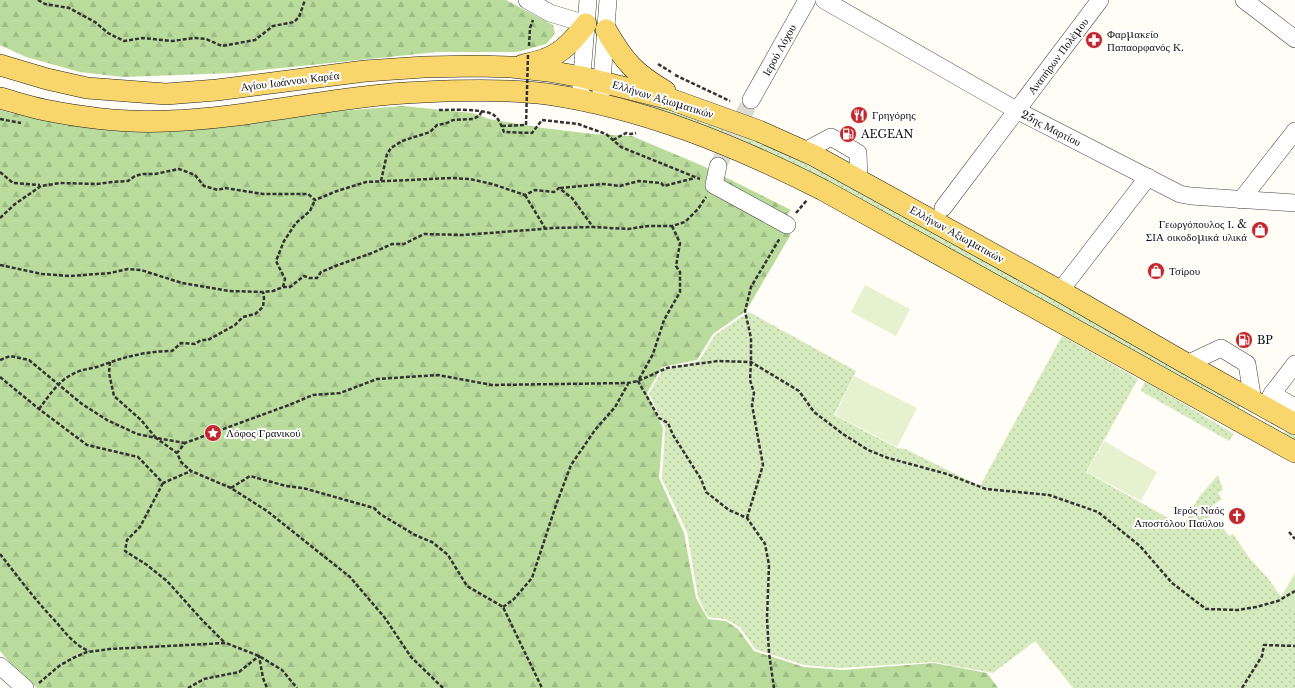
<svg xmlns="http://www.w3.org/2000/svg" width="1295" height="688" viewBox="0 0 1295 688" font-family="'Libre Baskerville',serif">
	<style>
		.grass { fill: url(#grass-dots) }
		.forest { fill: url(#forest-firs) }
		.park { fill: #d5ebbd }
		.pitch { fill: #e6f2cf }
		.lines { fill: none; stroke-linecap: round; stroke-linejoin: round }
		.minor-tunnel { stroke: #dbdad3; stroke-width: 17; stroke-dasharray: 17 8; stroke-linecap: butt }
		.minor-casing { stroke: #444; stroke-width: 18 }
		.major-casing { stroke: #222; stroke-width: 22 }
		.path { stroke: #333; stroke-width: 2.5; stroke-dasharray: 4 2; stroke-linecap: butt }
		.minor { stroke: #fff; stroke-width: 17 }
		.major { stroke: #f9d66b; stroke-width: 21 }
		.path-bridge { stroke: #333; stroke-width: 2.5; stroke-dasharray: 4 2; stroke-linecap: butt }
		.labels { text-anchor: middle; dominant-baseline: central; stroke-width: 4; stroke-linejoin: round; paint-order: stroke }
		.poi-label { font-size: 11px; fill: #111; stroke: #fff; text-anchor: start }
		.street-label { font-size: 11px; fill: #111; stroke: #fff }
	</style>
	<defs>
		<pattern id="grass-dots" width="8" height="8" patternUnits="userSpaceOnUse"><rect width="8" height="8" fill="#d5ebbd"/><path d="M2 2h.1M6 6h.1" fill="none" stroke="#b6c8a1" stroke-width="1.8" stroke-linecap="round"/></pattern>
		<pattern id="forest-firs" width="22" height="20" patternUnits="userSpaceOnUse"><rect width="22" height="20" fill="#b9dc9c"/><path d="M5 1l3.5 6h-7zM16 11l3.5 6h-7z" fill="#9ebc85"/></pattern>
	</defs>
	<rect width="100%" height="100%" fill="#fffdf5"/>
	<g class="grass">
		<path d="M616 95C651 105 687 112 721 126 793 154 860 194 928 230 1033 287 1137 346 1241 405L1237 412 1045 303 618 101 612 96Z"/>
		<path d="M749 312 856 371 834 415 897 448 905 449 980 486 1062 336 1138 379 1086 472 1179 524 1185 522 1199 497 1218 475 1223 490 1218 493 1222 499 1205 511 1214 524 1218 521 1229 536 1233 534 1250 559 1267 577 1290 609 1295 610V688H1073L1035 641 993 673 934 662 840 668 804 665 755 649 740 627 725 619 708 617 698 597 687 532 662 479 665 428 649 393 663 369 699 361 715 335Z"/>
		<path d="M1145 381 1234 434 1229 441 1141 391Z"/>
		<path d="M1242 410 1284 433 1287 429 1295 434V444L1241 413Z"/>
	</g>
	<g class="forest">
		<path d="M0 0H506L553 25 555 34 546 44 517 52H437L233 73 123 77 80 72 26 57 0 45Z"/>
		<path d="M403 106 472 113 489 119 543 128 593 134 632 136 703 166 791 210 778 227 791 234 746 311 713 334 697 360 662 367 647 393 663 428 659 478 684 533 696 598 708 619 726 621 738 629 754 651 804 667 843 670 934 663 987 673 998 688H37L11 664 0 651V110L11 113 80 123 313 113Z"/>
	</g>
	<path class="park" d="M1295 573V610L1290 609 1281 597Z"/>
	<g class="pitch">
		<path d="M865 285 910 309 896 336 851 312Z"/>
		<path d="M854 376 917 408 897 447 835 415Z"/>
		<path d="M1104 441 1157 472 1141 501 1087 472Z"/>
	</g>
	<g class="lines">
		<path class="minor-tunnel" d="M718 166 751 100"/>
		<g class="minor-casing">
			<g id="minor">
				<path d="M527 0 550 13 586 24"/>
				<path d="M824 0 1018 111 1180 194 1191 196 1295 203"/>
				<path d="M1244 0 1295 39"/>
				<path d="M601 94 608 0"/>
				<path d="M580 100 588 0"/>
				<path d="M751 100 807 0"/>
				<path d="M805 151 831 137 858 153 859 180"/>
				<path d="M718 166 714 185 787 225"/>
				<path d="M1241 200 1295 131"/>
				<path d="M943 208 1100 0"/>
				<path d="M1060 291 1148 177"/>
				<path d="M1187 364 1221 348 1247 364 1253 401"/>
				<path d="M1272 394 1295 407"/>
				<path d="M1265 407 1272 394 1295 364"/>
				<path d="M0 666 25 688"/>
			</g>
		</g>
		<g class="major-casing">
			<g id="major">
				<path d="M606 30C624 61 634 73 665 91"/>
				<path d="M0 65 47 79 87 88 166 94 217 90 365 71 424 67 477 66 511 67 548 71 582 77 670 99 759 131 815 156 1060 291 1187 364 1295 424"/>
				<path d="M523 65C531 63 538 62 545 59 563 53 575 38 586 24"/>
				<path d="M0 98C15 102 30 107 45 110 85 118 127 123 167 121 254 118 338 95 424 92 465 90 507 89 547 94 644 108 736 146 823 190L1295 452"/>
			</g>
		</g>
		<g class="path">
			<path d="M38 0 45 4 69 8 95 22 108 33 124 41 143 38 172 41 195 38 206 39 222 46 255 40 273 26 294 22 299 17 305 0"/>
			<path d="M529 46 530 28 533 20"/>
			<path d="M658 64 671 72"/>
			<path d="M675 75 730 101"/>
			<path d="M439 110C451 110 486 108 495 116 499 119 502 127 504 132L532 133 542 120 578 124 606 134 621 147 700 179"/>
			<path d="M0 119 21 123"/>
			<path d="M502 126 526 125"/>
			<path d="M613 140 626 133 631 134 636 133"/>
			<path d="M0 172 13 183 40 185"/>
			<path d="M381 181 387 154 391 148 402 141 430 132 437 125 447 123 453 120 473 119 479 116 482 111"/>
			<path d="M560 188 603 184 620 186 639 181 661 183 664 186 695 178"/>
			<path d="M525 195 545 228"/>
			<path d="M796 213 807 200"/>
			<path d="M0 218 15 204 41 186 60 183 97 184 112 182 128 181 135 176 143 174H155L179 169 195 175 204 186 218 190 225 188 263 194H308L315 200 337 191 366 182 451 178 470 179 492 184 525 195 535 190 554 192 559 188 572 198 593 227"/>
			<path d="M672 226 680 243 676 266 680 272V292L664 320 653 354 638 381 659 418 668 423 673 435 701 479 706 492 729 510 747 518 765 544 769 565 767 618 769 653 774 688"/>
			<path d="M0 265 42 274 70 276 110 273 128 269 141 270 182 283 229 291 263 292 273 291 283 287H290L304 276 309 278H317L321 272 338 265 372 253 392 244H404L424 234 463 235 554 228 593 227 628 229 648 226H672L685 222 698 209 706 197"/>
			<path d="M283 287 285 279 276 261 284 241 296 223 310 211 315 200"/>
			<path d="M0 360 10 356 29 360 82 404 107 420 137 434 156 438 177 453"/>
			<path d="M110 362 109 373 114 396 141 420 156 438 185 443"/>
			<path d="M0 377 39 409 87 445 138 457 163 483 191 471"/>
			<path d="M39 409C49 396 58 381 73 374 81 369 91 369 100 366 123 357 147 351 172 351L181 343 195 344 201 340H208L235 325 243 317 255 314 263 307 264 298 263 292"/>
			<path d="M163 483 140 527 127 540 125 551 147 565 167 581 203 621 225 643"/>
			<path d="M231 488 250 476 286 486 303 488 374 508 380 514 415 535 432 542 448 555 467 586 503 607 542 688"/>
			<path d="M747 518 763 465 752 405 754 393 750 380 751 362V338L745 311 751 287 780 238"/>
			<path d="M1289 532 1295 539"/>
			<path d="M0 554C18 577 36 601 57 623 66 634 76 646 89 651"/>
			<path d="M503 607 514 599 532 578 556 505 571 465 595 430 615 407 628 384"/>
			<path d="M39 683 59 666 73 658 87 652 110 649 226 643 259 656 282 670 297 688"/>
			<path d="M188 688 204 679 239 672 259 656 263 678 267 688"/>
			<path d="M443 688 411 657 385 618 350 577 267 511 231 488 191 471 181 462 177 453 185 443 289 405 313 395 340 393 377 379 438 375 492 385 628 383 638 381 667 368 718 361 751 362 799 391 814 412 843 434 868 450 888 458 947 474 986 489 1049 495 1098 512 1140 546 1172 583 1206 609 1238 610 1256 607 1278 601 1295 591"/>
			<path d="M1242 688 1262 656 1264 645 1295 646"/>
		</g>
		<use href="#minor" class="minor"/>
		<use href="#major" class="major"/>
		<path class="path-bridge" d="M526 125 528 55"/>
	</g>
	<defs>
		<g id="pharmacy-disc" transform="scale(0.9)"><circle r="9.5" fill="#c4262e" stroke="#fff"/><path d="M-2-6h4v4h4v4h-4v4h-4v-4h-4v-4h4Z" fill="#fff"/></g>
		<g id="restaurant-disc" transform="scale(0.9)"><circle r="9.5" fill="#c4262e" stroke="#fff"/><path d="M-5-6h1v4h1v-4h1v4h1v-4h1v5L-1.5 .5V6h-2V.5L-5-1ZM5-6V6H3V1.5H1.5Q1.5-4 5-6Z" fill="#fff"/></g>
		<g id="fuel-disc" transform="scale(0.9)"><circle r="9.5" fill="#c4262e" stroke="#fff"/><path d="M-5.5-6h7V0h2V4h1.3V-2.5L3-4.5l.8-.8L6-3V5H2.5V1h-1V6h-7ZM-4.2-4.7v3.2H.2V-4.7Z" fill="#fff"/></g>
		<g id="shop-disc" transform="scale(0.9)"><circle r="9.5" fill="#c4262e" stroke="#fff"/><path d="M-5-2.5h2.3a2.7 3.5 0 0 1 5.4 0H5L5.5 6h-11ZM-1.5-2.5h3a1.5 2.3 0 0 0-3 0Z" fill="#fff"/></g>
		<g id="sight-disc" transform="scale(0.9)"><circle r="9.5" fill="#c4262e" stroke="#fff"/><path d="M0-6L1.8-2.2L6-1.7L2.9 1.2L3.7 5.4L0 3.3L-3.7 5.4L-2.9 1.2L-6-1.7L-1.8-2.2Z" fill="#fff"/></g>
		<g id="church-disc" transform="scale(0.9)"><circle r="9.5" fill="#c4262e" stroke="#fff"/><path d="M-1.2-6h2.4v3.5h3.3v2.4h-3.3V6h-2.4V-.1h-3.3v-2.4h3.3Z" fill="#fff"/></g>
	</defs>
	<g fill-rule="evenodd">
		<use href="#pharmacy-disc" x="1094" y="40"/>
		<use href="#restaurant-disc" x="859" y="115"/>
		<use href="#fuel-disc" x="848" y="134"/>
		<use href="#shop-disc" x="1260" y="230"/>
		<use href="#shop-disc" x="1156" y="271"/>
		<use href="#fuel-disc" x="1244" y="340"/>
		<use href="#sight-disc" x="213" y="433"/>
		<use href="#church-disc" x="1237" y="516"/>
	</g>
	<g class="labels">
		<g class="poi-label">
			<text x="1107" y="34">Φαρμακείο<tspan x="1107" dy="13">Παπαορφανός Κ.</tspan></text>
			<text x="872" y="115">Γρηγόρης</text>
			<text x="861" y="134">AEGEAN</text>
			<text x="1247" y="224" text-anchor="end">Γεωργόπουλος Ι. &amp;<tspan x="1247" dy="13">ΣΙΑ οικοδομικά υλικά</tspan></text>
			<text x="1169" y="271">Τσίρου</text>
			<text x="1257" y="340">BP</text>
			<text x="226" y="433">Λόφος Γρανικού</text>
			<text x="1224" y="510" text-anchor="end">Ιερός Ναός<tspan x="1224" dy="13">Αποστόλου Παύλου</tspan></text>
		</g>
		<g class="street-label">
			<text transform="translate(779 50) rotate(-61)">Ιερού Λόχου</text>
			<text transform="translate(1058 56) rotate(-53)">Αναπήρων Πολέμου</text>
			<text transform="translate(290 81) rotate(-7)">Αγίου Ιωάννου Καρέα</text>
			<text transform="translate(663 99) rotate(17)">Ελλήνων Αξιωματικών</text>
			<text transform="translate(1051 128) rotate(27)">25ης Μαρτίου</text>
			<text transform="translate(957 234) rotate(29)">Ελλήνων Αξιωματικών</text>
		</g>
	</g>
</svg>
